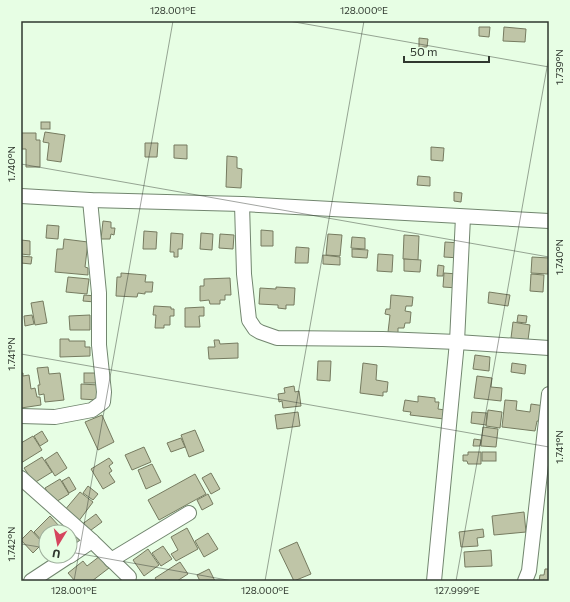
<svg xmlns="http://www.w3.org/2000/svg" width="570" height="602" viewBox="0 0 570 602" font-family="Commissioner,sans-serif">
	<style>
		.building { fill: #bfc5a7; stroke: #767b60 }
		.lines { fill: none; stroke-linecap: round; stroke-linejoin: round }
		.minor-casing { stroke: #72866f; stroke-width: 16 }
		.minor { stroke: #fff; stroke-width: 14 }
		.ticks { fill: none; stroke: #30382f; stroke-width: 1; stroke-opacity: 0.45 }
		.neatline { fill: none; stroke: #30382f; stroke-width: 1.5 }
		.ticks-label { font-size: 10px; text-anchor: middle; fill: #30382f }
	</style>
	<rect width="100%" height="100%" fill="#e7fee4"/>
	<g class="building">
		<path d="M479 27H490L489 37 479 36Z"/>
		<path d="M504 27 526 29 525 42 503 41Z"/>
		<path d="M419 38 428 39 427 47H419Z"/>
		<rect x="41" y="122" width="9" height="7"/>
		<path d="M45 132 65 135 61 162 47 160 49 143 43 142Z"/>
		<path d="M21 133H36V140H40V167H26V149H21Z"/>
		<path d="M145 143H158L157 157H145Z"/>
		<path d="M174 145H187V159L174 158Z"/>
		<path d="M431 147 444 148 443 161 431 160Z"/>
		<path d="M227 156 237 157V168L242 169 241 188 226 187Z"/>
		<path d="M418 176 430 177V186L417 185Z"/>
		<path d="M454 192 462 193 461 202 454 201Z"/>
		<path d="M103 221 111 222V228H115L114 235 111 234 110 239H101Z"/>
		<path d="M47 225 59 226 58 239 46 238Z"/>
		<path d="M261 230 273 231V246H261Z"/>
		<path d="M144 231 157 232 156 249H143Z"/>
		<path d="M171 233 183 234 182 249H178V257H174V252H170Z"/>
		<path d="M201 233 213 234 212 250 200 249Z"/>
		<path d="M220 234 234 235 233 249 219 248Z"/>
		<path d="M328 234 342 235 340 256 326 255Z"/>
		<path d="M404 235 419 236 418 260 403 259Z"/>
		<path d="M352 237 365 238V249L351 248Z"/>
		<path d="M64 239 88 242 85 267 88 268V275L55 272 57 249H63Z"/>
		<path d="M21 240 30 241V255L21 254Z"/>
		<path d="M445 242 461 243 460 258 444 257Z"/>
		<path d="M296 247 309 248 308 263H295Z"/>
		<path d="M352 249 368 250 367 258 352 257Z"/>
		<path d="M378 254 393 255 392 272 377 271Z"/>
		<path d="M323 255 340 257V265L323 264Z"/>
		<path d="M21 256 32 257 31 264 21 263Z"/>
		<path d="M532 257 549 258 548 274 531 273Z"/>
		<path d="M404 259 421 260 420 272 404 271Z"/>
		<path d="M438 265 444 266 443 276H437Z"/>
		<path d="M121 273 146 275 145 282H153L152 292H145V294L138 293 137 297 116 296 117 277H121Z"/>
		<path d="M444 273 458 274 457 288 443 287Z"/>
		<path d="M531 274 544 275 543 292 530 291Z"/>
		<path d="M68 277 89 279 87 294 66 292Z"/>
		<path d="M230 278 231 295H225V300H220V304H210L209 300 200 301V286H204V279Z"/>
		<path d="M276 287 295 288 294 305H286V309L278 308V305L259 304 260 288 276 289Z"/>
		<path d="M489 292 510 295 508 306 488 303Z"/>
		<path d="M84 295 96 296 95 302 83 301Z"/>
		<path d="M391 295 413 297 412 306H406L405 311 411 312 410 323H405L404 328H398V333L388 332 390 315 385 314 386 309H390Z"/>
		<path d="M43 301 47 323 35 325 31 303Z"/>
		<path d="M154 306 171 307V309H174V316H170V325H164V328H155L156 315H153Z"/>
		<path d="M204 307V316H199L200 327H185V308Z"/>
		<path d="M32 315 34 324 25 326 24 316Z"/>
		<path d="M90 315V330H70L69 316Z"/>
		<path d="M518 315 527 316 526 323 517 322Z"/>
		<path d="M513 322 530 325 528 340 511 338Z"/>
		<path d="M60 339H69V341H85V347H90V356L60 357Z"/>
		<path d="M214 340H219L220 344 238 343V358L209 359 208 347H215Z"/>
		<path d="M475 355 490 357 489 371 473 369Z"/>
		<path d="M318 361H331L330 381 317 380Z"/>
		<path d="M363 363 377 365 376 380 388 382 387 392H383V396L360 393Z"/>
		<path d="M512 363 526 365 525 374 511 372Z"/>
		<path d="M48 367 49 374 60 373 64 400 45 402 44 394 39 395 38 385H40L37 368Z"/>
		<path d="M21 373H23V376L29 375 31 389 35 388 37 397H40L41 405 21 408Z"/>
		<rect x="84" y="373" width="13" height="10"/>
		<path d="M477 376 492 378 491 387 502 388 501 401 474 398Z"/>
		<path d="M81 384 99 385 98 400 81 399Z"/>
		<path d="M294 386 295 392 299 391 301 406 283 408 282 401 279 402 278 394 285 393 284 388Z"/>
		<path d="M418 396 435 398V402H439L438 409 445 410 444 419 410 415 411 412 403 411 405 400 418 402Z"/>
		<path d="M505 400 517 401 516 410 530 412 531 404 545 406 543 422 537 421 535 431 502 427Z"/>
		<path d="M488 410 502 412 500 428 486 426Z"/>
		<path d="M298 412 300 426 277 429 275 415Z"/>
		<path d="M472 412 487 413 486 425 471 423Z"/>
		<path d="M102 415 114 442 98 450 85 422Z"/>
		<path d="M483 427 498 429 496 447 481 446Z"/>
		<path d="M195 430 204 451 189 457 181 435Z"/>
		<path d="M42 431 48 441 40 446 34 436Z"/>
		<path d="M33 436 42 450 21 463V443Z"/>
		<path d="M181 438 185 447 171 452 167 443Z"/>
		<path d="M474 439 481 440 480 446H473Z"/>
		<path d="M144 447 151 462 132 470 125 455Z"/>
		<path d="M57 452 67 468 55 476 45 460Z"/>
		<path d="M468 452H481V464H468L467 461H463V455H468Z"/>
		<rect x="482" y="452" width="14" height="9"/>
		<path d="M42 457 52 472 34 483 24 468Z"/>
		<path d="M109 458 113 463 109 466 112 471 109 473 115 482 103 489 91 469Z"/>
		<path d="M152 464 161 482 146 489 138 470Z"/>
		<path d="M211 473 220 489 211 494 202 478Z"/>
		<path d="M195 474 206 494 159 520 148 500Z"/>
		<path d="M69 477 76 489 69 493 62 481Z"/>
		<path d="M60 479 69 494 54 503 45 488Z"/>
		<path d="M88 486 98 494 93 500 83 493Z"/>
		<path d="M80 492 93 502 78 522 64 511Z"/>
		<path d="M208 494 213 504 202 510 197 500Z"/>
		<path d="M524 512 526 532 494 535 492 516Z"/>
		<path d="M96 514 102 522 87 533 81 525Z"/>
		<path d="M50 516 60 527 54 532H46V540L43 542 34 532Z"/>
		<path d="M187 528 198 549 176 561 171 554 178 550 171 537Z"/>
		<path d="M483 529 484 537 477 538 478 546 461 547 459 532Z"/>
		<path d="M31 530 43 543 33 553 21 540Z"/>
		<path d="M80 533 86 542 77 548 71 539Z"/>
		<path d="M208 533 218 549 204 557 195 541Z"/>
		<path d="M297 542 311 574 294 581 279 550Z"/>
		<path d="M163 546 172 559 161 566 152 553Z"/>
		<path d="M148 549 159 565 144 576 133 560Z"/>
		<path d="M491 550 492 566 465 567 464 552Z"/>
		<path d="M100 556 109 568 92 581H75L68 573 83 561 87 566Z"/>
		<path d="M180 562 188 574 177 581H157L155 578Z"/>
		<path d="M209 569 215 581H200L197 575Z"/>
		<path d="M545 569H549V581H539L540 575H544Z"/>
	</g>
	<g class="lines">
		<g class="minor-casing">
			<g id="minor">
				<path d="M21 196 90 200 242 204 549 221"/>
				<path d="M242 204 244 274 249 320 255 329 260 332 277 338 383 339 457 342 549 348"/>
				<path d="M21 416 55 417 92 410 103 402 104 392 99 345V293L90 200"/>
				<path d="M21 478 92 541 129 577"/>
				<path d="M70 556 92 541"/>
				<path d="M111 560 189 513"/>
				<path d="M31 581 69 556"/>
				<path d="M434 581 457 342 463 217"/>
				<path d="M525 581 529 571 549 394"/>
			</g>
		</g>
		<use href="#minor" class="minor"/>
	</g>
	<path class="ticks" d="M289 21 549 67M21 164 549 257M21 354 549 447M21 544 46 548M70 552 233 581M74 581 173 21M265 581 364 21M456 581 549 56"/>
	<rect width="570" height="602" fill="none" stroke="#e7fee4" stroke-width="44"/>
	<g transform="translate(58 544) rotate(190)"><circle r="19" fill="#e7fee4" stroke="#9eaf9c"/>
	<path d="M0-3L7 15L0 10L-7 15Z" fill="#d5455e"/>
	<text y="-6" font-size="11" font-weight="bold" text-anchor="middle" fill="#30382f">U</text>
	</g>
	<path d="M404 56v6h85v-6" fill="none" stroke="#30382f" stroke-width="2"/>
	<text x="410" y="56" font-size="12" fill="#30382f" stroke="#e7fee4" stroke-width="3" paint-order="stroke">50 m</text>
	<rect x="22" y="22" width="526" height="558" class="neatline"/>
	<g class="ticks-label">
		<text x="173" y="14">128.001°E</text>
		<text x="364" y="14">128.000°E</text>
		<text transform="translate(559 67) rotate(-90)" y="4">1.739°N</text>
		<text transform="translate(11 164) rotate(-90)" y="4">1.740°N</text>
		<text transform="translate(559 257) rotate(-90)" y="4">1.740°N</text>
		<text transform="translate(11 354) rotate(-90)" y="4">1.741°N</text>
		<text transform="translate(559 447) rotate(-90)" y="4">1.741°N</text>
		<text transform="translate(11 544) rotate(-90)" y="4">1.742°N</text>
		<text x="74" y="594">128.001°E</text>
		<text x="265" y="594">128.000°E</text>
		<text x="457" y="594">127.999°E</text>
	</g>
</svg>
